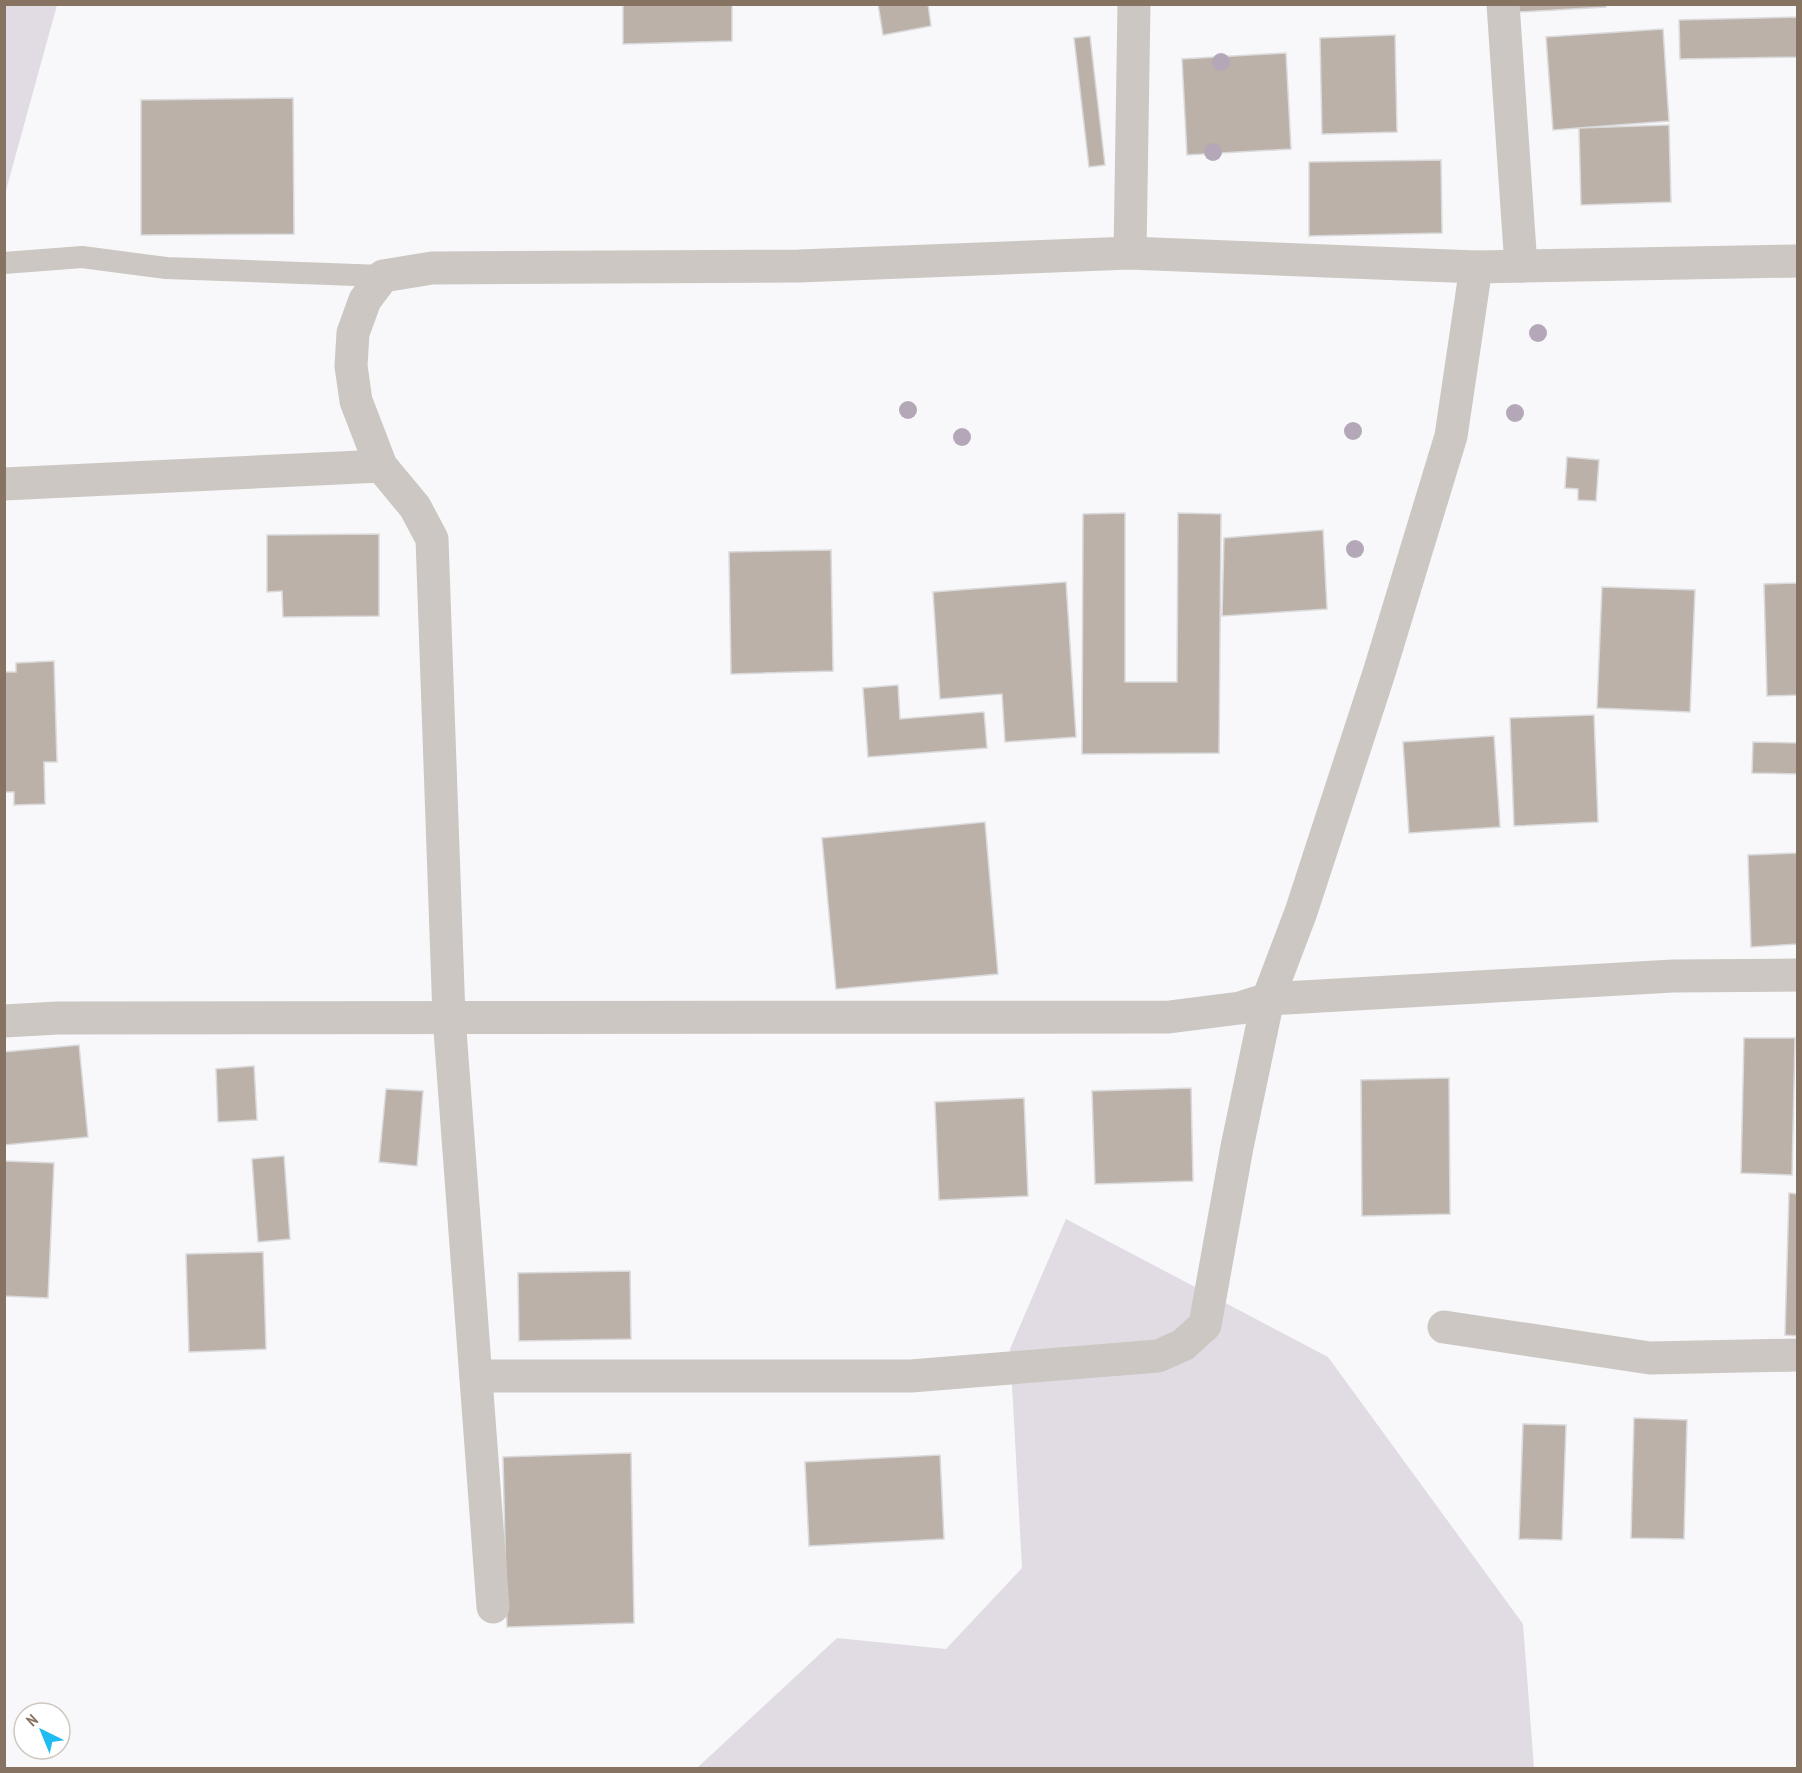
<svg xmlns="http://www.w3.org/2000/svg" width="1802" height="1773" viewBox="0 0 1802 1773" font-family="'PT Sans Narrow',sans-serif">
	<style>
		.green { fill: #e1dbe4 }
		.building { fill: #bbb1a9; stroke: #dadadc; stroke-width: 1.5 }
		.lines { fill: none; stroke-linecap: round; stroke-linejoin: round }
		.lane { stroke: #ccc7c2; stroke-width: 22 }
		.street { stroke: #ccc7c2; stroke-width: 33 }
		.tree { fill: #b4a8b8 }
	</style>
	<rect width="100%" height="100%" fill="#f8f8fa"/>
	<g class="green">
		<path d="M5 4 57 5 5 194 4 5Z"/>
		<path d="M1066 1219 1328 1357 1523 1624 1534 1768H697L837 1638 946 1649 1022 1568 1010 1349Z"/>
	</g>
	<g class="building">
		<path d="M623 4H732V41L623 44Z"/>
		<path d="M878 4H928L931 26 883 35Z"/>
		<path d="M1518 4H1606V7L1518 12Z"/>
		<path d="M1798 17V57L1680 59 1679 20Z"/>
		<path d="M1663 29 1669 121 1553 130 1546 37Z"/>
		<path d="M1395 35 1397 132 1322 134 1320 38Z"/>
		<path d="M1090 36 1105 165 1089 167 1074 38Z"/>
		<path d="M1286 53 1291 149 1187 155 1182 59Z"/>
		<path d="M293 98 294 234 141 235V100Z"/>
		<path d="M1669 125 1671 202 1581 205 1579 128Z"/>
		<path d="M1441 160 1442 233 1309 236V162Z"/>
		<path d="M1567 457 1599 460 1596 501 1578 500V489L1565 488Z"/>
		<path d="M1125 513V682H1177L1178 513 1221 514 1219 753 1082 754 1083 514Z"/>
		<path d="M1323 530 1327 609 1222 616 1224 538Z"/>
		<path d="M379 534V616L283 617 282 591 267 592V535Z"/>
		<path d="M831 550 833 671 731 674 729 552Z"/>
		<path d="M1066 582 1076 737 1005 742 1002 694 940 699 933 592Z"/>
		<path d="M1798 583V695L1767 696 1764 584Z"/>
		<path d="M1602 587 1695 590 1690 712 1597 708Z"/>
		<path d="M54 661 57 762H44L45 804 14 805V792H4V672H16V663Z"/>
		<path d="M898 685 900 719 984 712 987 748 868 757 863 688Z"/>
		<path d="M1594 715 1598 822 1514 826 1510 718Z"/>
		<path d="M1494 736 1500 827 1409 833 1403 742Z"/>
		<path d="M1753 742 1798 743V774L1752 773Z"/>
		<path d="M985 822 998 974 836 989 822 838Z"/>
		<path d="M1798 853V944L1751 947 1748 855Z"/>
		<path d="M1744 1038H1795L1792 1175 1741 1173Z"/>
		<path d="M79 1045 88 1137 4 1145V1052Z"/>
		<path d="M254 1066 257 1120 218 1122 216 1069Z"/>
		<path d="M1449 1078 1450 1214 1362 1216 1361 1080Z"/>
		<path d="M1191 1088 1193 1181 1095 1184 1092 1091Z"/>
		<path d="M386 1089 423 1091 417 1166 379 1162Z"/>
		<path d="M1024 1098 1028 1196 939 1200 935 1102Z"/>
		<path d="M284 1156 290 1239 258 1242 252 1159Z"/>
		<path d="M4 1161 54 1163 48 1298 4 1296Z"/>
		<path d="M1789 1193 1798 1194V1336L1785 1335Z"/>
		<path d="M263 1252 266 1349 189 1352 186 1254Z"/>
		<path d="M630 1271 631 1339 519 1341 518 1273Z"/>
		<path d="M1634 1418 1687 1420 1684 1539 1631 1538Z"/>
		<path d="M1523 1424 1566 1425 1562 1540 1519 1539Z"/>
		<path d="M631 1453 634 1623 507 1627 503 1457Z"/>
		<path d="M940 1455 944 1539 809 1546 805 1462Z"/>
	</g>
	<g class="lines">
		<path class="lane" d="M4 263 82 257 166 268 383 276"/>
		<g class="street">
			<path d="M1503 4 1521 266"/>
			<path d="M1130 253 1134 4"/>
			<path d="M4 484 381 466"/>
			<path d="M4 1021 58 1018 1169 1017 1240 1008 1268 999 1301 912 1379 673 1451 436 1476 267"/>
			<path d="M1444 1327 1650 1358 1798 1355"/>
			<path d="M476 1376H911L1158 1356 1183 1345 1205 1325 1237 1147 1268 999 1673 976 1798 975"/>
			<path d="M493 1607 449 1017 432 539 415 507 381 466 356 401 351 366 353 333 365 300 383 276 432 268 799 266 1130 253 1476 267 1798 261"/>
		</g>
	</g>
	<g class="tree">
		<circle cx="1221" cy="62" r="9"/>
		<circle cx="1213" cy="152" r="9"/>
		<circle cx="1538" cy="333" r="9"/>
		<circle cx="908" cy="410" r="9"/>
		<circle cx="1515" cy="413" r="9"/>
		<circle cx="1353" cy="431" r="9"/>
		<circle cx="962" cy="437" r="9"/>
		<circle cx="1355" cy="549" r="9"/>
	</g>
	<rect width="1802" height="1773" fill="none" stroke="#867362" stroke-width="12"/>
	<g transform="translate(42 1731) rotate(317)"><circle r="28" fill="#ffffff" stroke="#cfc7c0" stroke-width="1.5"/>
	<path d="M0-4.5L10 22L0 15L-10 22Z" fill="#1ebcf3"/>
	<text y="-9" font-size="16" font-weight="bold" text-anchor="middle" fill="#867362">N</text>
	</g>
</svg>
